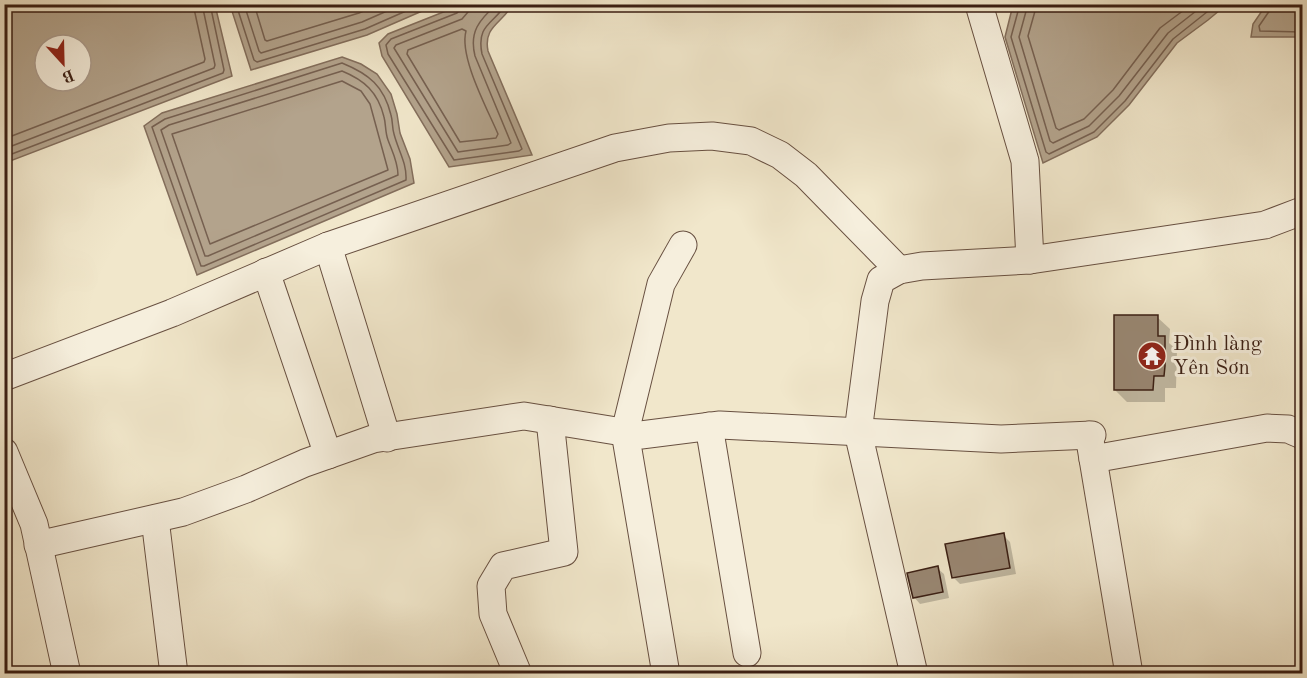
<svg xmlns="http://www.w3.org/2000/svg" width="1307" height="678" viewBox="0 0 1307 678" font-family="'Old Standard TT',serif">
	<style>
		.water { fill: #b3a38c; stroke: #836e5c; stroke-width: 1.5; fill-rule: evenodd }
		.shadow { fill: #0003 }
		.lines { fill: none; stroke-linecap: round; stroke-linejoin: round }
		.shore { stroke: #766050; stroke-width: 1.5 }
		.building { fill: #998773; stroke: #3a1e13; stroke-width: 1.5 }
		.minor-casing { stroke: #685041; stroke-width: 29 }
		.minor { stroke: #f6efdd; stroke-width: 27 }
		.labels { text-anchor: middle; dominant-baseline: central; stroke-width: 6; stroke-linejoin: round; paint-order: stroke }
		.poi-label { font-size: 21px; fill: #3a1e13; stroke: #f6efdd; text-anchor: start }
	</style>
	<rect width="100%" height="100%" fill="#f1e7cb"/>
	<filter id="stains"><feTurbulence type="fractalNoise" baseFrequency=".00333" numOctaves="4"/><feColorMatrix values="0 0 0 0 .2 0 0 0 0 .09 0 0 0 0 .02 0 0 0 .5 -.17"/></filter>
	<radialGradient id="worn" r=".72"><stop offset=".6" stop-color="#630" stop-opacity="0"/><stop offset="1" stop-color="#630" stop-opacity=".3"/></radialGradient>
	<g class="water">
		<path d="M5 4 215 5 232 76 5 163ZM45 45H81V81H45Z"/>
		<path d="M230 5V4L436 5 367 35 251 70Z"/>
		<path d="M461 5H512C503 23 483 26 488 51L532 155 449 167 382 56 379 43 388 34Z"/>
		<path d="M1017 5V4L1226 5 1208 20 1177 43 1129 105 1097 137 1043 163 1005 37 1012 9Z"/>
		<path d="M1266 5H1302V37H1251L1253 24Z"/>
		<path d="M342 57 361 64 377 74 391 94 397 114 400 133 410 159 414 183 197 275 144 126 162 113Z"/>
	</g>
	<g class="shadow">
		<path d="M1157 317 1170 329 1169 343 1177 350 1176 388H1165V402H1127L1115 390Z"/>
		<path d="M1003 535 1010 542 1016 574 960 584 953 577Z"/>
		<path d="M937 568 944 574 949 598 920 604 914 597Z"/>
	</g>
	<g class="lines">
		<g class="shore">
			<path d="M236 4 254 60 257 62 365 29 422 4"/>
			<path d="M244 4 259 51 261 53 362 22 403 4"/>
			<path d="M254 4 265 40 267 41 359 13 380 4"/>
			<path d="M461 4V9L457 13 391 39 386 45 388 54 454 160 519 151 522 149 482 54C476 24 494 24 506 4"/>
			<path d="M469 4 468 12 462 19 396 45 394 48 458 152 508 145 511 143 475 56C469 32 479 20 497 4"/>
			<path d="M1020 4 1011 37 1046 152 1049 154 1094 132 1125 101 1173 39 1217 4"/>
			<path d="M1028 4 1019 37 1050 141 1053 143 1089 126 1119 96 1168 33 1205 4"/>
			<path d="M1037 4 1028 36 1056 128 1059 130 1084 119 1113 90 1160 28 1192 4"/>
			<path d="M1270 4V10L1259 26 1260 31 1302 32"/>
			<path d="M462 29 466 31C459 57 487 108 498 134L496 138 460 142 407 54 408 50Z"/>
			<path d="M342 63C369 74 384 86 391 115 393 122 392 128 394 134 398 150 407 163 406 180L204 266H201L152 127 165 119Z"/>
			<path d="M342 71C364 80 378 92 384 117 386 124 385 132 388 140 392 151 398 162 398 175L208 256H205L161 130 169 125Z"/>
			<path d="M342 81 361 91 370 104 388 170 210 244 172 134Z"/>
			<path d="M4 139 204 62 205 59 193 4"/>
			<path d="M4 149 214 68 215 65 202 4"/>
			<path d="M4 157 223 73 224 70 210 4"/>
		</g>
	</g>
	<g class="building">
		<path d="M1114 315H1158V336H1165V366L1164 376H1154L1153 390H1114Z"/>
		<path d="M1004 533 1010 568 952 578 945 544Z"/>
		<path d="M938 566 943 592 913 598 907 573Z"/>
	</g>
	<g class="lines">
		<g class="minor-casing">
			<g id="minor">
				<path d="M981 4 980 8 1025 161 1030 260"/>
				<path d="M328 246 387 438"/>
				<path d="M266 272 328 455"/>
				<path d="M4 377 172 313 328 246 615 148 669 138 712 136 751 141 780 155 806 175 899 270"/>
				<path d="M709 426 747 653"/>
				<path d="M1089 435 1129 674"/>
				<path d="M4 452 34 524 67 674"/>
				<path d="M1093 459 1267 428 1288 429 1302 435"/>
				<path d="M155 519 174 674"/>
				<path d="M38 545 183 512 246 489 305 463 373 439 524 416 641 435 720 425 1001 439 1092 435"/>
				<path d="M518 674 493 614 491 586 503 566 564 552 550 420"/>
				<path d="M666 674 625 432 661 284 683 245"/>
				<path d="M914 674 858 432 875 301 881 280 899 270 922 266 1030 260 1265 225 1302 211"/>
			</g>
		</g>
		<use href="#minor" class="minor"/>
	</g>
	<defs>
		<g id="temple-disc" transform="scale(1.5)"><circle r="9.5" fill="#8f2418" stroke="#f6efdd"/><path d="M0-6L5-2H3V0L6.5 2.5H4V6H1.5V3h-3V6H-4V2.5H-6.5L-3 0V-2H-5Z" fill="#fff"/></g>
	</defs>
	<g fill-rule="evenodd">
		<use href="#temple-disc" x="1152" y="356"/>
	</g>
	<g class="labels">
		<g class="poi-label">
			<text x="1173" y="344">Đình làng<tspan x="1173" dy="24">Yên Sơn</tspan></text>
		</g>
	</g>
	<rect width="1307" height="678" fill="none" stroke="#f1e7cb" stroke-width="24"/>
	<rect x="6" y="6" width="1295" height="666" fill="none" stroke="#3a1e13" stroke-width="3"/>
	<rect x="12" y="12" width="1283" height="654" fill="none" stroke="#3a1e13" stroke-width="1.5"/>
	<g transform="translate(63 63) rotate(158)"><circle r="28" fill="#f6efdd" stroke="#ab9b8c" stroke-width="1.5"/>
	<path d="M0-4.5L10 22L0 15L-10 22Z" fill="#8f2418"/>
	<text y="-9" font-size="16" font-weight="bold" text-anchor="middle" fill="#3a1e13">B</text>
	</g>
	<rect width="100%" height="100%" filter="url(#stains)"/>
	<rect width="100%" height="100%" fill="url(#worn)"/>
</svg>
